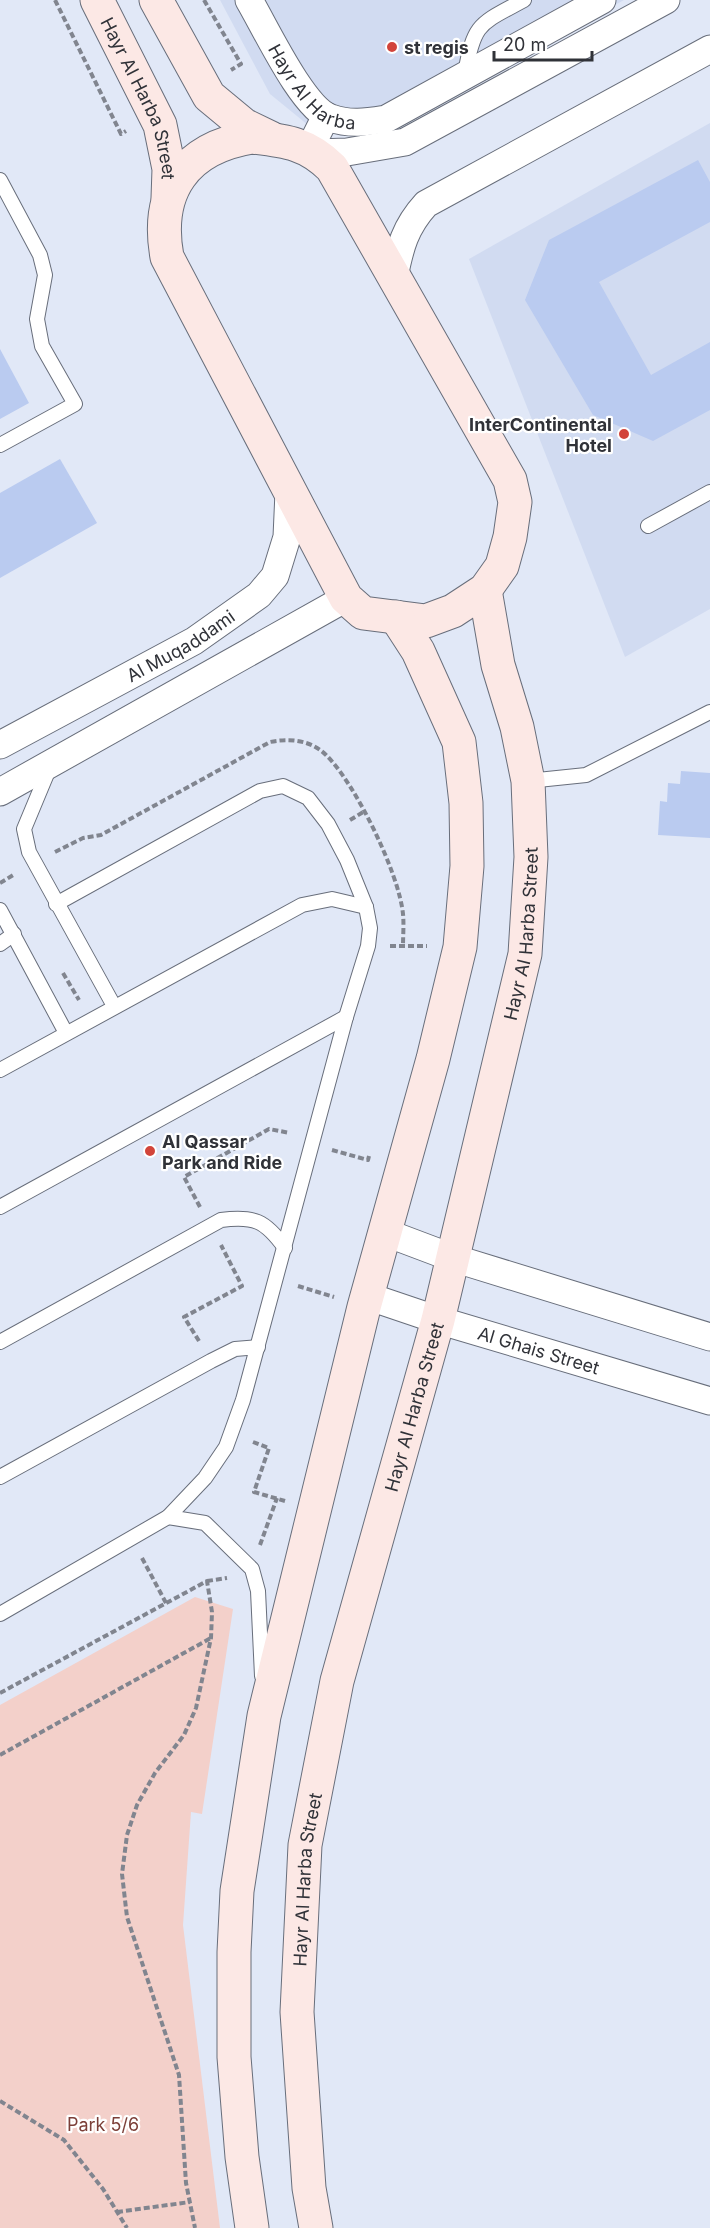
<svg xmlns="http://www.w3.org/2000/svg" width="710" height="2228" viewBox="0 0 710 2228" font-family="Inter,sans-serif">
	<style>
		.built { fill: #d1dbf1 }
		.green { fill: #f3d0ca }
		.building { fill: #bacbf0 }
		.lines { fill: none; stroke-linecap: round; stroke-linejoin: round }
		.lane-casing { stroke: #686e7b; stroke-width: 16 }
		.street-casing { stroke: #686e7b; stroke-width: 29 }
		.secondary-casing { stroke: #686e7b; stroke-width: 35 }
		.path { stroke: #81858f; stroke-width: 4; stroke-dasharray: 6 3; stroke-linecap: butt }
		.lane { stroke: #fff; stroke-width: 14 }
		.street { stroke: #fff; stroke-width: 27 }
		.secondary { stroke: #fce8e5; stroke-width: 33 }
		.poi-dot { fill: #d2443a; stroke: #fff; stroke-width: 2 }
		.labels { text-anchor: middle; dominant-baseline: central; stroke-width: 4.5; stroke-linejoin: round; paint-order: stroke }
		.poi-label { font-size: 18px; font-weight: bold; fill: #303238; stroke: #fff; text-anchor: start }
		.street-label { font-size: 18px; fill: #303238; stroke: #fff }
		.park-label { font-size: 18px; fill: #7c3f38; stroke: #fff }
	</style>
	<rect width="100%" height="100%" fill="#e1e8f7"/>
	<g class="built">
		<path d="M220 0H624L391 128 319 134 270 94Z"/>
		<path d="M710 123V609L625 657 469 259Z"/>
	</g>
	<path class="green" d="M195 1597 233 1609 202 1814 191 1812 183 1925 220 2228H0V1705Z"/>
	<g class="building">
		<path d="M698 160 710 182V222L599 282 651 375 710 342V410L653 441 593 415 525 300 549 240Z"/>
		<path d="M0 349 29 403 0 419Z"/>
		<path d="M60 459 97 523 0 578V493Z"/>
		<path d="M681 771 710 773V838L658 835 660 801 667 802 668 783 680 784Z"/>
	</g>
	<g class="lines">
		<g class="lane-casing">
			<g id="lane">
				<path d="M465 74C474 22 480 24 524 0"/>
				<path d="M0 180 40 255 45 275 37 319 42 346 75 404 0 445"/>
				<path d="M648 526 710 492"/>
				<path d="M49 769 24 829 29 852 114 1006"/>
				<path d="M528 781 586 775 710 712"/>
				<path d="M0 910 66 1033"/>
				<path d="M0 944 14 934"/>
				<path d="M0 1070 302 905 332 899 366 907"/>
				<path d="M0 1207 346 1017"/>
				<path d="M0 1342 221 1220C254 1216 265 1220 285 1248"/>
				<path d="M0 1477 211 1361 235 1349 258 1347"/>
				<path d="M168 1517 205 1523 252 1569 258 1591 262 1676"/>
				<path d="M0 1614 168 1517 205 1478 226 1447 243 1400 346 1017 368 946 370 928 366 907 347 860 328 824 308 798 283 786 260 791 56 904"/>
			</g>
		</g>
		<g class="street-casing">
			<g id="street">
				<path id="s1" d="M249 0C265 27 303 109 331 118 350 125 367 122 386 119L602 0"/>
				<path d="M326 116 315 138 317 153 347 152 405 142 666 0"/>
				<path d="M394 277C400 247 405 227 426 204L710 49"/>
				<path id="s2" d="M0 745 194 641 259 595 275 576 287 537 289 492"/>
				<path d="M0 792 346 598"/>
				<path d="M384 1232 453 1258 710 1337"/>
				<path id="s3" d="M367 1296 438 1320 710 1401"/>
			</g>
		</g>
		<g class="secondary-casing">
			<g id="secondary">
				<path id="s4" d="M97 0 160 125 169 169 168 198"/>
				<path d="M156 0 209 96 244 125 271 138"/>
				<path d="M252 137C286 141 307 143 332 168L510 480 515 502 510 537 502 566 485 590 453 611 426 621 363 613 346 598 167 257C155 191 185 148 252 137Z"/>
				<path d="M252 2228 242 2157 234 2057V1952L237 1891 264 1716 364 1307 433 1059 460 947 467 866 466 803 459 742 418 651 396 617"/>
				<path id="s5" d="M316 2228 309 2188 297 2012 305 1845 337 1681 438 1320 525 954 531 857 528 781 517 727 498 665 485 590"/>
			</g>
		</g>
		<g class="path">
			<path d="M55 0 121 134 126 131"/>
			<path d="M204 0 241 64 231 70"/>
			<path d="M350 820 365 811"/>
			<path d="M55 852 83 838 101 835 270 742C290 738 311 740 326 755 355 783 399 873 403 914 404 924 403 936 403 946"/>
			<path d="M0 883 15 874"/>
			<path d="M390 946H427"/>
			<path d="M63 973 79 1000"/>
			<path d="M332 1150 368 1160 369 1156"/>
			<path d="M200 1207 184 1177 269 1129 290 1133"/>
			<path d="M298 1286 334 1297"/>
			<path d="M199 1341 184 1317 242 1286 221 1245"/>
			<path d="M253 1442 269 1448 254 1492 285 1501"/>
			<path d="M260 1545 277 1498"/>
			<path d="M142 1558 166 1603"/>
			<path d="M207 1581 227 1578"/>
			<path d="M0 1693 207 1581 212 1612 211 1638 196 1708 184 1735 155 1773 137 1805 127 1835 122 1874 127 1917 179 2075 186 2183 195 2228"/>
			<path d="M0 1755 211 1638"/>
			<path d="M0 2101 64 2140 103 2189 127 2228"/>
			<path d="M117 2212 190 2202"/>
		</g>
		<use href="#lane" class="lane"/>
		<use href="#street" class="street"/>
		<use href="#secondary" class="secondary"/>
	</g>
	<g class="poi-dot">
		<circle cx="392" cy="47" r="6"/>
		<circle cx="624" cy="434" r="6"/>
		<circle cx="150" cy="1151" r="6"/>
	</g>
	<g class="labels">
		<g class="poi-label">
			<text x="404" y="47">st regis</text>
			<text x="612" y="424" text-anchor="end">InterContinental<tspan x="612" dy="21">Hotel</tspan></text>
			<text x="162" y="1141">Al Qassar<tspan x="162" dy="21">Park and Ride</tspan></text>
		</g>
		<g class="street-label">
			<text stroke="none"><textPath href="#s1" startOffset="111">Hayr Al Harba</textPath></text>
			<text stroke="none"><textPath href="#s4" startOffset="108">Hayr Al Harba Street</textPath></text>
			<text stroke="none"><textPath href="#s2" startOffset="206">Al Muqaddami</textPath></text>
			<text stroke="none"><textPath href="#s5" startOffset="1322">Hayr Al Harba Street</textPath></text>
			<text stroke="none"><textPath href="#s3" startOffset="180">Al Ghais Street</textPath></text>
			<text stroke="none"><textPath href="#s5" startOffset="836">Hayr Al Harba Street</textPath></text>
			<text stroke="none"><textPath href="#s5" startOffset="350">Hayr Al Harba Street</textPath></text>
		</g>
		<g class="park-label">
			<text x="103" y="2124">Park 5/6</text>
		</g>
	</g>
	<path d="M494 51v9h98v-9" fill="none" stroke="#303238" stroke-width="3"/>
	<text x="503" y="51" font-size="18" fill="#303238" stroke="#ffffff" stroke-width="4.5" paint-order="stroke">20 m</text>
</svg>
